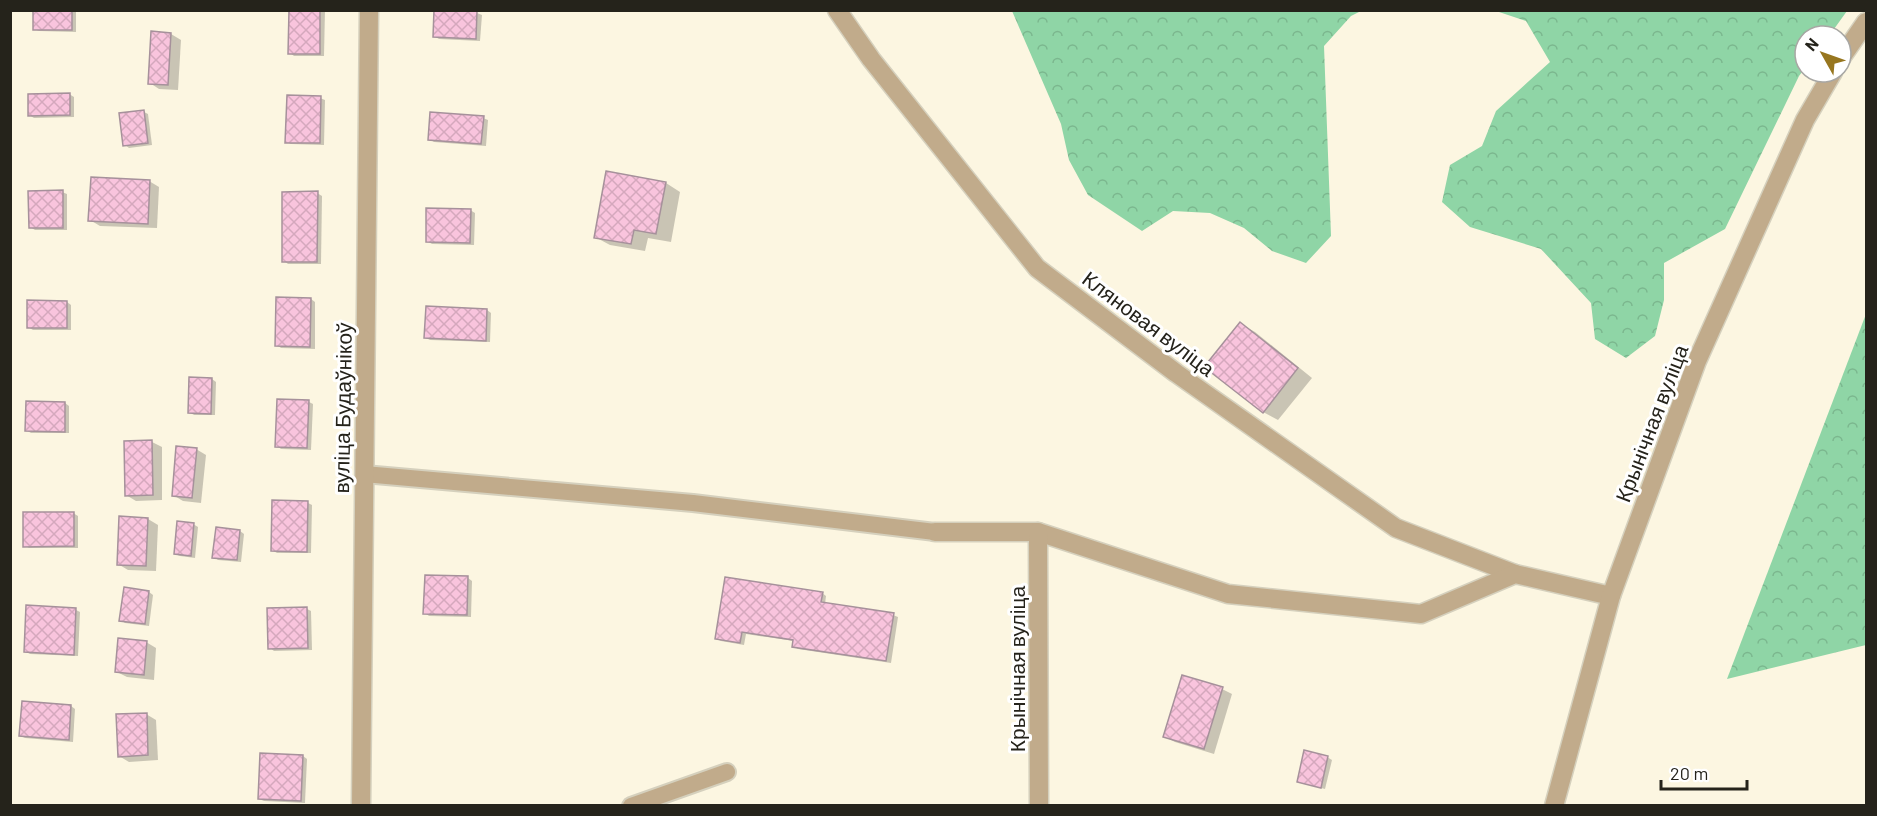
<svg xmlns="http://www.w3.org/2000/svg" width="1877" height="816" viewBox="0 0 1877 816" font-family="Barlow,sans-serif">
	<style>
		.forest { fill: url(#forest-crowns) }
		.shadow { fill: #0003 }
		.building { fill: url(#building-cross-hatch); stroke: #a6919b; stroke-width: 1.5 }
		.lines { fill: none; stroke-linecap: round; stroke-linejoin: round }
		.lane-casing { stroke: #d5d0bd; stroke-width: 20 }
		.street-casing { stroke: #d5d0bd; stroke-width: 21 }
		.lane { stroke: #c1ab8b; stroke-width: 16 }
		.street { stroke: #c1ab8b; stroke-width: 18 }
		.labels { text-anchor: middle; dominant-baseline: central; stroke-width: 6; stroke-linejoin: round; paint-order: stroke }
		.street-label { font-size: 21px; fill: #25231b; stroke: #fff }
	</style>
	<defs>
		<pattern id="forest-crowns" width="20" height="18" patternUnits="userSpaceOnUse" patternTransform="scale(1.5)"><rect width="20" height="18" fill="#8fd5a6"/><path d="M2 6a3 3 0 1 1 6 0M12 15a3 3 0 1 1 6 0" fill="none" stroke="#7bb78e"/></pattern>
		<pattern id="building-cross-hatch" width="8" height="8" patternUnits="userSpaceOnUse" patternTransform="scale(1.5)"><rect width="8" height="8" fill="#f9c4dd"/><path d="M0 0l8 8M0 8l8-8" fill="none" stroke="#d5a8bd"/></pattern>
	</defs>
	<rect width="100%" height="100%" fill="#fcf6e1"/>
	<g class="forest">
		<path d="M1012 11H1361L1351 16 1324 46 1331 236 1306 263 1272 251 1244 228 1210 213 1173 211 1142 231 1088 195 1069 160 1061 124Z"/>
		<path d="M1496 11H1847L1829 36H1805V68L1799 76 1725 229 1664 263V300L1655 336 1626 358 1595 339 1591 303 1541 249 1470 227 1442 202 1450 165 1482 146 1496 111 1550 62 1526 21Z"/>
		<path d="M1866 314V645L1727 679Z"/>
	</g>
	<g class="shadow">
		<path d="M35 10H76V32L39 31 34 29Z"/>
		<path d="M290 10H325L324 56H294L290 53Z"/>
		<path d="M435 11 477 13 482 15 480 41 439 39 434 36Z"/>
		<path d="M171 34 181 40 178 90 159 89 150 83Z"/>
		<path d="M69 94 74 97V117L34 118 29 115Z"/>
		<path d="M320 98 325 100 324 145 291 144 287 142Z"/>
		<path d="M144 112 148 114 152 145 129 148 125 145Z"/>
		<path d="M483 118 488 120 486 146 434 142 429 139Z"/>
		<path d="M149 181 159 187 157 228 100 226 90 220Z"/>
		<path d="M666 183 680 192 671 242 648 238 645 251 610 245 595 237Z"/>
		<path d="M62 192 67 194V230H35L30 227Z"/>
		<path d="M317 193 322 196 321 264H288L284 261Z"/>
		<path d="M470 210 475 213 474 245 432 244 427 241Z"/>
		<path d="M311 299 315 302V349L281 348 277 345Z"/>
		<path d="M67 302 71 305V330H33L28 327Z"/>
		<path d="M487 310 491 313 490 342 430 340 426 338Z"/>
		<path d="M1241 324 1255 332 1312 378 1278 420 1263 412Z"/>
		<path d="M212 379 216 382 215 415H194L189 412Z"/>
		<path d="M309 402 313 404 311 450 281 449 277 446Z"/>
		<path d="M65 403 69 406V433H31L26 430Z"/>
		<path d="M152 442 162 447V500L136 501 126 495Z"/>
		<path d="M196 449 206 455 201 503 183 501 173 495Z"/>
		<path d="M308 503 312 505 311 553H277L272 550Z"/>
		<path d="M73 513 78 516V548H29L25 546Z"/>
		<path d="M148 519 158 525 156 571 128 570 118 564Z"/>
		<path d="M193 524 198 527 195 558 180 556 175 554Z"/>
		<path d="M240 531 244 534 241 562 218 560 214 557Z"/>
		<path d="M468 578 472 581 471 617 429 616 425 613Z"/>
		<path d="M149 592 153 595 149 626 125 623 121 620Z"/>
		<path d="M822 593 826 596 825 604 893 615 898 617 891 663 798 649 793 646 794 641 746 634 744 645 721 641 717 639Z"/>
		<path d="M307 609 311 611 312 650 274 651 270 648Z"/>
		<path d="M76 610 80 612 78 656 30 654 25 651Z"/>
		<path d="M146 642 156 648 154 680 127 677 117 672Z"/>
		<path d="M1222 689 1232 694 1214 754 1175 742 1165 737Z"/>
		<path d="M71 706 75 709 73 742 25 738 21 736Z"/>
		<path d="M146 714 156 720 158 760 129 762 119 756Z"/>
		<path d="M303 756 307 759 305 803 264 801 259 799Z"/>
		<path d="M1327 757 1332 760 1325 789 1299 782Z"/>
	</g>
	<g class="building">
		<rect x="33" y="10" width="39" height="20"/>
		<path d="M289 10H320V54H288Z"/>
		<path d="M434 10 477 11 476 39 433 37Z"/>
		<path d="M151 31 171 33 168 85 148 84Z"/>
		<path d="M70 93V115L28 116V94Z"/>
		<path d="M287 95 321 96 320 143H285Z"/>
		<path d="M144 110 148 143 123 146 119 113Z"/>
		<path d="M430 112 484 116 481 144 428 140Z"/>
		<path d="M606 171 666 182 656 234 634 230 631 244 594 238Z"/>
		<path d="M91 177 150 180 148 224 88 221Z"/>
		<path d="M63 190V228H29L28 191Z"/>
		<path d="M318 191 317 262H282V192Z"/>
		<path d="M426 208 471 209 470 243 426 242Z"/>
		<path d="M276 297 311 298 310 347 275 346Z"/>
		<path d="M27 300 67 301V328H27Z"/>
		<path d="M426 306 487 309 486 341 424 338Z"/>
		<path d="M1240 322 1298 368 1263 413 1204 367Z"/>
		<path d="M189 377 212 378 211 414 188 413Z"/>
		<path d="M277 399 309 400 307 448 275 447Z"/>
		<path d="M26 401 65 402V432L25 431Z"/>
		<path d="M152 440 153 495 125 496 124 441Z"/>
		<path d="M176 446 197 448 192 498 172 496Z"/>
		<path d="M272 500 308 501 307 552 271 551Z"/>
		<path d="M23 512H74V546L23 547Z"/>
		<path d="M119 516 148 518 146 566 117 565Z"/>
		<path d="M177 521 194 523 191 556 174 554Z"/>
		<path d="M216 527 240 530 237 560 212 558Z"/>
		<path d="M425 575 468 576 467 615 423 614Z"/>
		<path d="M725 577 823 592 821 602 894 613 886 661 792 647 793 640 742 632 740 643 715 639Z"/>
		<path d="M124 587 149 591 145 624 119 621Z"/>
		<path d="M26 605 76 608 74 655 24 652Z"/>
		<path d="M307 607 308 648 268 649 267 608Z"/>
		<path d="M118 638 147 641 144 675 115 672Z"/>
		<path d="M1182 675 1223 687 1204 749 1163 737Z"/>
		<path d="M22 701 71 705 69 740 19 736Z"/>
		<path d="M147 713 148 755 118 757 116 714Z"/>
		<path d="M1304 750 1328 756 1321 788 1297 782Z"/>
		<path d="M260 753 303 755 301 801 258 799Z"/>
	</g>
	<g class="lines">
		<g class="lane-casing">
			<g id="lane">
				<path d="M364 474 693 503 935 532"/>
				<path d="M631 806 727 772"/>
			</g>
		</g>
		<g class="street-casing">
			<g id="street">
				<path d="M837 10 871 59 1037 268 1176 373 1396 528 1515 574"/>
				<path d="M1841 58 1866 22"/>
				<path d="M935 532H1038L1228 594 1421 614 1515 574 1611 596"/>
				<path d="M1038 532 1039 806"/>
				<path d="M361 806 369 10"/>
				<path d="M1554 806 1611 596 1697 361 1805 120 1833 72"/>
			</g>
		</g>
		<use href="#lane" class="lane"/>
		<use href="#street" class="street"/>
	</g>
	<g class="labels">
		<g class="street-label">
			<text transform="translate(1149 323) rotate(37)">Кляновая вуліца</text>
			<text transform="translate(342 408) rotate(-89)">вуліца Будаўнікоў</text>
			<text transform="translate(1651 423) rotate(-69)">Крынічная вуліца</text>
			<text transform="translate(1016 669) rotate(-90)">Крынічная вуліца</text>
		</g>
	</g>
	<rect width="1877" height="816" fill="none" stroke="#25231b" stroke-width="24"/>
	<g transform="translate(1823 54) rotate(310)"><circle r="28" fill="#ffffff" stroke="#a8a7a4" stroke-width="1.5"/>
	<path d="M0-4.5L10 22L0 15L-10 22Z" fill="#97761f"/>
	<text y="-9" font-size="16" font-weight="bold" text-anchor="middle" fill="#25231b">N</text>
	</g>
	<path d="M1661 780v9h86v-9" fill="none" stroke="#25231b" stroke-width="3"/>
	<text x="1670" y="780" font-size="18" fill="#25231b" stroke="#ffffff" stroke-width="4.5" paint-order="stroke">20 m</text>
</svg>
